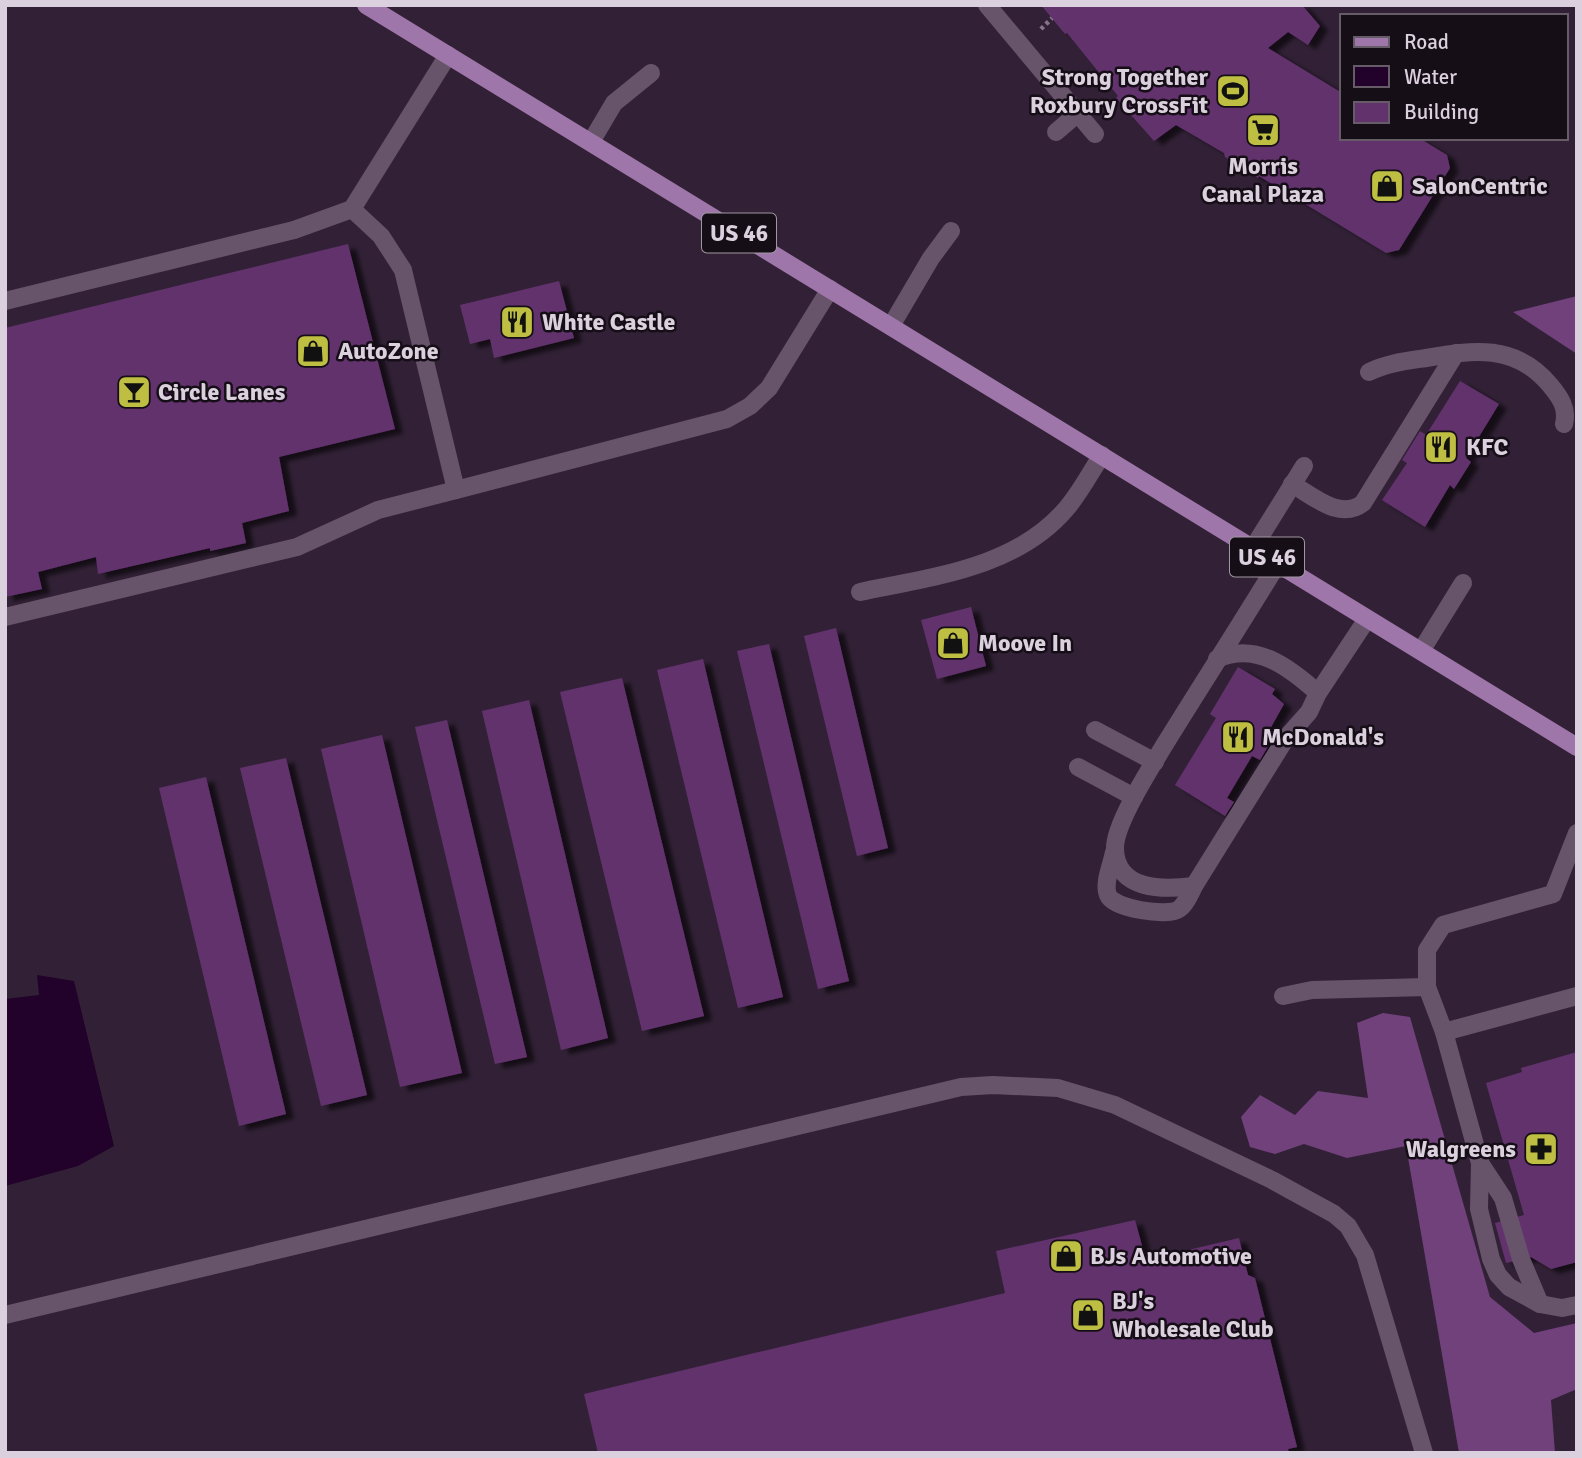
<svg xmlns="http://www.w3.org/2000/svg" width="1582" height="1458" viewBox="0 0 1582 1458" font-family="Signika,sans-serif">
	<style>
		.forest { fill: #71417c }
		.water { fill: #22012a }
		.building { fill: #62326d; filter: url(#shadow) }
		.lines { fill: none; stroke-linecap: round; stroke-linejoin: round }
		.path { stroke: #847587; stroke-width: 4.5; stroke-dasharray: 3.5 3.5; stroke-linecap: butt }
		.minor { stroke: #67546b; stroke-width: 18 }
		.major { stroke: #9f76a9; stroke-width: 18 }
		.labels { text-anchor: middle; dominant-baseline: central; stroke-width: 5; stroke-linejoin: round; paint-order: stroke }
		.shield { fill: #160e17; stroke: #a096a2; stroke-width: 2 }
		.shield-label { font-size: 23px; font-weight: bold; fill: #dbd0de }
		.poi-label { font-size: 24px; font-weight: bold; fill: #dbd0de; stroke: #160e17; text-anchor: start }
	</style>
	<defs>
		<filter id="shadow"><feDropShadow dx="8" dy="4.5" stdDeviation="2" flood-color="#0009"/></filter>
	</defs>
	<rect width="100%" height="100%" fill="#322136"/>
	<g class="forest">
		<path d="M1577 296V354L1513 312Z"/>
		<path d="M1383 1013 1410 1017 1490 1297 1534 1333 1577 1323V1389L1551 1400 1555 1453H1459L1406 1146 1347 1158 1304 1144 1275 1154 1250 1147 1241 1117 1260 1095 1295 1115 1318 1091 1368 1098 1357 1023Z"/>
	</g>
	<path class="water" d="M37 975 74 981 114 1146 78 1166 5 1186V999L39 995Z"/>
	<g class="building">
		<path d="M1041 5H1302L1320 26 1308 45 1288 32 1268 48 1342 93V138H1419L1447 155 1450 168 1399 250 1386 253 1259 176 1258 178 1225 157 1224 153 1176 125 1154 141 1116 98 1118 96 1067 33 1065 34Z"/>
		<path d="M348 244 395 429 279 457 289 511 242 523 246 543 210 551V548L98 574 96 557 38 572 42 589 5 597V328Z"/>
		<path d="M559 281 574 338 494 358 490 339 470 344 460 305Z"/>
		<path d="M1460 381 1499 404 1466 458 1471 462 1454 489 1450 485 1425 527 1382 500 1407 463 1402 460 1420 431 1426 435Z"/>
		<path d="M971 607 986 666 937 679 921 620Z"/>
		<path d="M836 628 888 848 857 856 804 636Z"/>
		<path d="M769 644 849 981 818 989 737 651Z"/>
		<path d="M703 659 783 997 738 1008 657 670Z"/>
		<path d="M1238 667 1275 689 1272 694 1284 704 1270 729 1274 732 1268 742 1270 743 1260 760 1252 756 1227 798 1234 802 1225 816 1175 785 1216 718 1210 714Z"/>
		<path d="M622 678 704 1016 642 1031 560 692Z"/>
		<path d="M529 700 608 1038 561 1050 482 711Z"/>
		<path d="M447 720 527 1057 495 1064 415 727Z"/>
		<path d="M382 735 462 1073 400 1087 321 749Z"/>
		<path d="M286 758 367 1095 321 1106 240 768Z"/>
		<path d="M206 777 286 1114 239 1126 159 788Z"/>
		<path d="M1577 1052V1262L1551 1269 1531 1257 1506 1263 1495 1223 1524 1215 1486 1083 1522 1072 1521 1068Z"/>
		<path d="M1135 1220 1146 1260 1239 1238 1248 1275 1255 1278 1297 1447 1288 1449 1289 1453H598L584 1394 1005 1293 996 1251Z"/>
	</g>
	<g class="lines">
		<path class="path" d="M1041 29 1052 18"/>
		<g class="minor">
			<path d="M987 5 1095 134"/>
			<path d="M1056 132 1077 114"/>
			<path d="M591 142 614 103 651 73"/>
			<path d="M352 209 381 236 403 270 456 490 727 419 750 406 769 388 830 289"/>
			<path d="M5 301 294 230 352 209 448 55"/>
			<path d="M891 326 931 258 951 231"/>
			<path d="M1369 372C1387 363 1406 361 1426 358 1473 350 1515 343 1550 385 1560 397 1568 408 1564 424"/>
			<path d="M1292 484C1313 496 1340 521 1363 503L1456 353"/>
			<path d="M1253 548 1304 466"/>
			<path d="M1278 563C1241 624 1202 684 1165 744 1152 766 1114 824 1115 849 1116 891 1164 890 1194 886L1286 738 1309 712 1318 693 1367 619"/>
			<path d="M860 592C931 577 1016 568 1066 509 1080 493 1090 473 1102 455"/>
			<path d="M5 617 297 547 378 510 456 490"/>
			<path d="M1421 651 1463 583"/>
			<path d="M1217 659C1256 641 1290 668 1318 693"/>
			<path d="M1095 730 1155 762"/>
			<path d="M1078 767 1134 797"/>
			<path d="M1114 852C1112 864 1103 883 1108 895 1113 909 1169 917 1179 909 1186 904 1190 894 1194 886"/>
			<path d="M1427 987V950L1443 925 1553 894 1577 833"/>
			<path d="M1283 996 1312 990 1427 987 1444 1032 1577 996"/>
			<path d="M1444 1032 1480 1163 1479 1209 1491 1259 1498 1275 1509 1287 1540 1304 1562 1308 1577 1305"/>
			<path d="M1480 1163 1503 1198 1521 1259 1540 1304"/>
			<path d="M5 1315 961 1087 993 1085 1058 1088 1115 1105 1272 1180 1334 1214 1348 1226 1365 1255 1424 1453"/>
		</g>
		<path class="major" d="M366 5 1577 747"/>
	</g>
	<defs>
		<g id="stadium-square" transform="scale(1.75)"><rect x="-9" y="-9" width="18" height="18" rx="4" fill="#bebf42" stroke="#160e17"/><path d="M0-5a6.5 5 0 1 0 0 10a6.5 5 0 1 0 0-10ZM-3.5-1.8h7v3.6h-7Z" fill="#111"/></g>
		<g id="supermarket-square" transform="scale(1.75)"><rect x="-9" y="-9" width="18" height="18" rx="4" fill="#bebf42" stroke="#160e17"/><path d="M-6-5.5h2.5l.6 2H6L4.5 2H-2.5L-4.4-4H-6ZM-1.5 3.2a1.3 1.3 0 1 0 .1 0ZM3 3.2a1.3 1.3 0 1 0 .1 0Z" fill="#111"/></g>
		<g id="shop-square" transform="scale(1.75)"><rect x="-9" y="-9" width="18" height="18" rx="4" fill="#bebf42" stroke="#160e17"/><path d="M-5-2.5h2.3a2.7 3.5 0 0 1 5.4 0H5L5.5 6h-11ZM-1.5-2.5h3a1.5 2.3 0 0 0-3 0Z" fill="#111"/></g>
		<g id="restaurant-square" transform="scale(1.75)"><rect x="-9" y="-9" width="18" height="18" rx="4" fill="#bebf42" stroke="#160e17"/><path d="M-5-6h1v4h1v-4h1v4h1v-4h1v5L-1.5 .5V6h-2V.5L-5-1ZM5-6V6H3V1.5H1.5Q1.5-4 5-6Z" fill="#111"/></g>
		<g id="bar-square" transform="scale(1.75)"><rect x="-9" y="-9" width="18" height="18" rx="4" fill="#bebf42" stroke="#160e17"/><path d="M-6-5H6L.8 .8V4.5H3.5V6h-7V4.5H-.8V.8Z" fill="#111"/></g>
		<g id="pharmacy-square" transform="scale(1.75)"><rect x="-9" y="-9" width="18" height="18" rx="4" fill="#bebf42" stroke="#160e17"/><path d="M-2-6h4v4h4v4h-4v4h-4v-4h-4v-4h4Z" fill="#111"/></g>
	</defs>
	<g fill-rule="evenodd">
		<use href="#stadium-square" x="1233" y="91"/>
		<use href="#supermarket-square" x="1263" y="130"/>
		<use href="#shop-square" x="1387" y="186"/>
		<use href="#restaurant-square" x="517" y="322"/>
		<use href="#shop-square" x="313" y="351"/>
		<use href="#bar-square" x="134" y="392"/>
		<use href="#restaurant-square" x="1441" y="447"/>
		<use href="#shop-square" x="953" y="643"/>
		<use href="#restaurant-square" x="1238" y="737"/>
		<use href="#pharmacy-square" x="1541" y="1149"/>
		<use href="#shop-square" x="1066" y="1256"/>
		<use href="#shop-square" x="1088" y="1315"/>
	</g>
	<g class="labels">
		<g class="shield">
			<rect x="702" y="213.5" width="74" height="39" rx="5"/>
			<rect x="1230" y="537.5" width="74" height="39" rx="5"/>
		</g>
		<g class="shield-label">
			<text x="739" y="233">US 46</text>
			<text x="1267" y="557">US 46</text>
		</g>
		<g class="poi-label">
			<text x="1208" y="77" text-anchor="end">Strong Together<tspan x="1208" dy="28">Roxbury CrossFit</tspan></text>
			<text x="1263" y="166" text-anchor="middle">Morris<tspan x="1263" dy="28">Canal Plaza</tspan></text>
			<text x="1412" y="186">SalonCentric</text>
			<text x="542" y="322">White Castle</text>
			<text x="338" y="351">AutoZone</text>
			<text x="158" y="392">Circle Lanes</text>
			<text x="1466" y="447">KFC</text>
			<text x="978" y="643">Moove In</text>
			<text x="1262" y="737">McDonald's</text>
			<text x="1516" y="1149" text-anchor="end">Walgreens</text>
			<text x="1090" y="1256">BJs Automotive</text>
			<text x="1112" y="1301">BJ's<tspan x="1112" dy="28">Wholesale Club</tspan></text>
		</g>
	</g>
	<rect width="1582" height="1458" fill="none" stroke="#dbd0de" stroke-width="14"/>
	<rect x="1340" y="14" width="228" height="126" fill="#160e17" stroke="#655c67" stroke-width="2"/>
	<rect x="1354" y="37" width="35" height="10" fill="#9f76a9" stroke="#655c67" stroke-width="2"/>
	<text x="1404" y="49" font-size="21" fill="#dbd0de">Road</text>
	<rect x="1354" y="66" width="35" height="21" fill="#22012a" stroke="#655c67" stroke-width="2"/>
	<text x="1404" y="84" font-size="21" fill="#dbd0de">Water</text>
	<rect x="1354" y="102" width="35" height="21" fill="#62326d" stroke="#655c67" stroke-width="2"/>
	<text x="1404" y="119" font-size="21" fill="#dbd0de">Building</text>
</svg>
